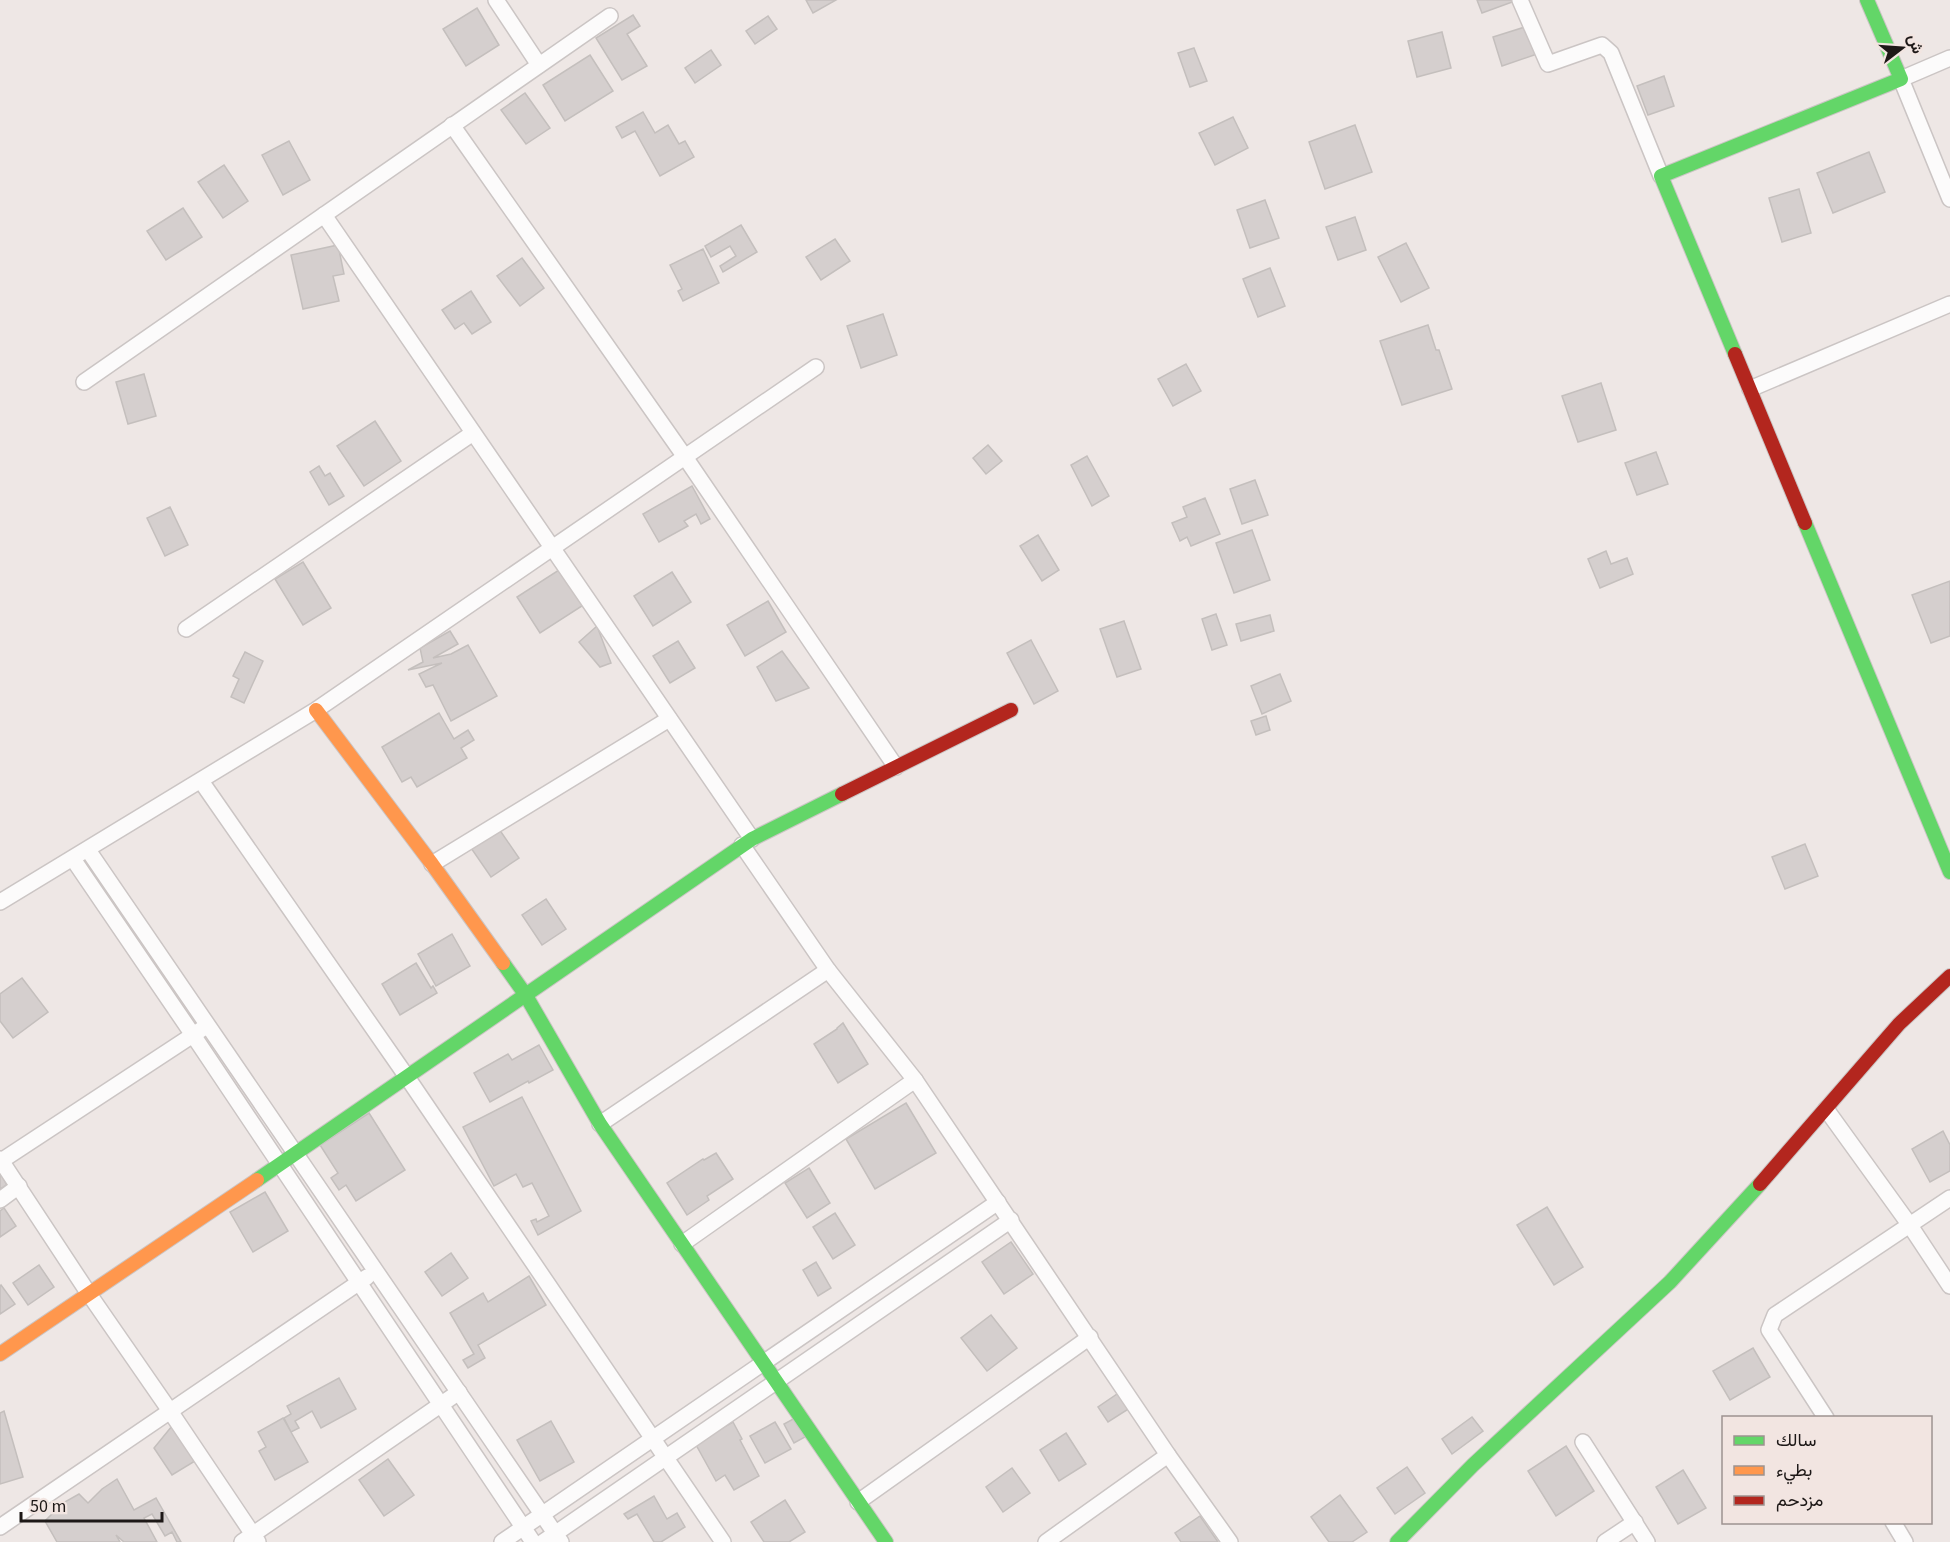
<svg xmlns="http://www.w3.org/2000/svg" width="1950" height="1542" viewBox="0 0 1950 1542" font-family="'Source Sans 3',Vazirmatn,sans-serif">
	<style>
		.building { fill: #d5cfce; stroke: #c4bfbd; stroke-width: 1.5 }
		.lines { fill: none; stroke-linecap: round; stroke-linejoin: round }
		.street-casing { stroke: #cbc5c4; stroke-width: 18 }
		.fast-casing { stroke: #cbc5c4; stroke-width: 16 }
		.slow-casing { stroke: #cbc5c4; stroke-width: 16 }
		.jam-casing { stroke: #cbc5c4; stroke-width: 16 }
		.street { stroke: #fcfbfb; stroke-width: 15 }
		.fast { stroke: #63d668; stroke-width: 14 }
		.slow { stroke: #ff974d; stroke-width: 14 }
		.jam { stroke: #b3261e; stroke-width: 14 }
	</style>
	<rect width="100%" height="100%" fill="#eee7e5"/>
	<g class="building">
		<path d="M806 0H836L813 13Z"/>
		<path d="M1477 0H1515V1L1482 13Z"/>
		<path d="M477 8 499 45 466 66 443 29Z"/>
		<path d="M633 15 640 26 627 34 647 66 622 80 596 38Z"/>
		<path d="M768 16 777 29 755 44 746 31Z"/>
		<path d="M1528 26 1537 54 1502 66 1493 37Z"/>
		<path d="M1442 32 1451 68 1417 77 1408 41Z"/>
		<path d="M1194 48 1207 81 1190 87 1178 53Z"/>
		<path d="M711 50 721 65 695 83 685 68Z"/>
		<path d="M590 55 613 91 565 121 543 85Z"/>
		<path d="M1664 76 1674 106 1648 115 1637 86Z"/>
		<path d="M525 93 550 128 526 144 501 110Z"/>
		<path d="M643 112 655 133 668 125 679 144 685 141 694 157 660 176 635 131 622 138 616 127Z"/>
		<path d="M1233 117 1248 148 1215 165 1199 133Z"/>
		<path d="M1355 125 1372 172 1325 189 1309 142Z"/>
		<path d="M289 141 310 180 283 195 262 155Z"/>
		<path d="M1869 152 1885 192 1833 213 1817 173Z"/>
		<path d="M224 165 248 201 223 218 198 182Z"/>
		<path d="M1799 189 1811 233 1782 242 1769 198Z"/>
		<path d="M1265 200 1279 238 1250 248 1237 210Z"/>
		<path d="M183 208 202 237 166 260 147 231Z"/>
		<path d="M1355 217 1366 250 1338 260 1326 227Z"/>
		<path d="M741 225 757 252 723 272 720 266 736 256 730 246 711 257 705 246Z"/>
		<path d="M835 239 850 261 821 280 806 257Z"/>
		<path d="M1406 243 1429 288 1401 302 1378 257Z"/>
		<path d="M338 245 344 274 333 276 339 301 303 309 291 255Z"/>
		<path d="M703 249 719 283 683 301 678 291 682 289 670 265Z"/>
		<path d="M522 258 544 288 520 306 497 276Z"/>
		<path d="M1270 268 1285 306 1258 317 1243 279Z"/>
		<path d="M471 291 491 322 472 334 464 323 455 329 442 310Z"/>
		<path d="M883 314 897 355 861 368 847 326Z"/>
		<path d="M1428 325 1436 350H1439L1452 389 1402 405 1380 341Z"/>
		<path d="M1186 364 1201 391 1173 406 1158 379Z"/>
		<path d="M144 374 156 416 128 424 116 382Z"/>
		<path d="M1601 383 1616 430 1578 442 1562 396Z"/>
		<path d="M375 421 401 461 364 486 337 446Z"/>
		<path d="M988 445 1002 461 986 474 973 458Z"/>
		<path d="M1656 452 1668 484 1637 495 1625 463Z"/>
		<path d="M1087 456 1109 496 1092 506 1071 465Z"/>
		<path d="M319 466 325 476 330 473 344 496 329 505 310 472Z"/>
		<path d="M1255 480 1268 515 1242 524 1230 489Z"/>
		<path d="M692 486 710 519 701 524 696 514 684 521 688 526 659 542 643 514Z"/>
		<path d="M1205 498 1220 534 1191 546 1187 537 1180 541 1172 523 1187 517 1183 507Z"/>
		<path d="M170 507 188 545 165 556 147 518Z"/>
		<path d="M1252 530 1270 580 1234 593 1216 543Z"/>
		<path d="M1038 535 1059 570 1042 581 1020 546Z"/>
		<path d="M1606 551 1611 564 1627 558 1633 574 1600 588 1588 559Z"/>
		<path d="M303 562 331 608 303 625 275 579Z"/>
		<path d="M562 568 585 604 540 633 517 597Z"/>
		<path d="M672 572 691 602 653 626 634 596Z"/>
		<path d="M1950 581V636L1931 643 1912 595Z"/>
		<path d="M768 601 786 632 745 656 727 625Z"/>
		<path d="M1216 614 1227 645 1212 650 1202 619Z"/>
		<path d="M1270 615 1274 631 1241 641 1236 624Z"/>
		<path d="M1124 621 1141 669 1117 677 1100 629Z"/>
		<path d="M597 626 611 663 600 667 579 642Z"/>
		<path d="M450 631 458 644 433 658 451 654 468 645 497 696 451 721 433 685 426 687 419 674 442 663 408 670 423 662 420 648Z"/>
		<path d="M1031 640 1058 691 1034 704 1007 653Z"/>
		<path d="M678 641 695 668 670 683 653 656Z"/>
		<path d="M782 651 809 688 776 701 757 667Z"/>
		<path d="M245 652 263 661 244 703 231 697 239 679 233 676Z"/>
		<path d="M1280 674 1291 701 1262 714 1251 686Z"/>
		<path d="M439 713 454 739 468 730 474 740 461 748 467 758 417 787 411 777 402 782 382 747Z"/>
		<path d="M1266 716 1270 730 1256 735 1251 721Z"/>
		<path d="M499 829 519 858 491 877 471 848Z"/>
		<path d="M1805 844 1818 876 1785 889 1772 857Z"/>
		<path d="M546 899 566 929 542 945 522 915Z"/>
		<path d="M452 934 470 966 436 986 418 954Z"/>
		<path d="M416 963 431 988 433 986 437 993 400 1015 382 984Z"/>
		<path d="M22 978 48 1012 13 1038 0 1021V994Z"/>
		<path d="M843 1023 868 1064 838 1083 814 1044 837 1029V1028Z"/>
		<path d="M539 1045 553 1070 529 1083 528 1081 490 1102 474 1073 508 1054 512 1060Z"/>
		<path d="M522 1097 581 1211 538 1235 531 1221 536 1219 537 1222 549 1216 532 1183 523 1187 516 1174 494 1186 463 1127Z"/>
		<path d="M906 1103 936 1153 875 1189 846 1139Z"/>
		<path d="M369 1113 405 1170 356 1201 346 1185 339 1190 331 1178 338 1173 320 1145Z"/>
		<path d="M1943 1131 1950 1145V1171L1930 1182 1912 1149Z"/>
		<path d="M716 1153 733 1179 707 1196 709 1200 687 1215 667 1183 703 1159 704 1160Z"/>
		<path d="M809 1168 830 1203 807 1218 785 1183Z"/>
		<path d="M0 1173 7 1185 0 1189Z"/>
		<path d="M265 1192 288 1231 253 1252 230 1212Z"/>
		<path d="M1547 1207 1583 1267 1554 1285 1517 1225Z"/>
		<path d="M4 1208 16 1226 0 1237V1211Z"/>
		<path d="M835 1213 855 1245 833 1259 813 1227Z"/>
		<path d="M1011 1242 1033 1274 1004 1294 982 1262Z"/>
		<path d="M451 1253 468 1278 442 1296 425 1272Z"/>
		<path d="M816 1262 831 1288 818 1296 803 1270Z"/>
		<path d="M39 1265 54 1287 28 1305 13 1283Z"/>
		<path d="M529 1276 546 1305 478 1345 485 1358 468 1368 463 1360 474 1354 450 1313 483 1293 488 1302Z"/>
		<path d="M1 1285 15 1304 0 1314V1286Z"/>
		<path d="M991 1315 1017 1348 987 1371 961 1338Z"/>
		<path d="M1753 1348 1770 1377 1730 1400 1713 1371Z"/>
		<path d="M339 1378 356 1409 321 1428 312 1411 295 1421 299 1428 291 1432 284 1418 291 1414 287 1406Z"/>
		<path d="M1120 1392 1130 1408 1108 1422 1098 1407Z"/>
		<path d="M4 1411 23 1477 0 1484V1413Z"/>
		<path d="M1472 1417 1483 1431 1452 1454 1442 1439Z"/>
		<path d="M283 1418 308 1462 275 1480 259 1451 266 1447 258 1432Z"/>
		<path d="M795 1418 805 1437 794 1443 784 1424Z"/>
		<path d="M551 1421 574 1462 540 1481 517 1440Z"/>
		<path d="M733 1422 742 1439 740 1440 759 1476 734 1490 725 1475 716 1481 695 1443Z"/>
		<path d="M775 1422 791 1449 765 1463 750 1436Z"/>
		<path d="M172 1426 195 1461 172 1475 154 1448Z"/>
		<path d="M1066 1433 1086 1464 1059 1481 1040 1450Z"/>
		<path d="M1566 1446 1594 1491 1556 1516 1528 1471Z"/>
		<path d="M388 1459 414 1495 384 1516 359 1480Z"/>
		<path d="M1407 1467 1425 1493 1395 1514 1377 1488Z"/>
		<path d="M1012 1468 1030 1493 1003 1512 986 1487Z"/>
		<path d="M1683 1470 1706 1508 1678 1524 1656 1487Z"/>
		<path d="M117 1479 134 1510 156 1498 181 1542H177L172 1532 165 1536 152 1514 144 1518 157 1542H124L116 1535 120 1542H57L45 1521 63 1503 79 1494 88 1503 102 1489Z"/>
		<path d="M1340 1495 1367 1532 1352 1542H1329L1311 1517Z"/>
		<path d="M654 1496 667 1519 677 1513 685 1527 661 1542H654L637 1514 628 1519 624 1514Z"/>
		<path d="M785 1500 805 1532 789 1542H764L751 1522Z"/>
		<path d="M1200 1516 1218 1542H1181L1175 1533Z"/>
	</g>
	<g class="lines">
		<g class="street-casing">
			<g id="street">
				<path d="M496 0 539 65"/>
				<path d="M1520 0 1548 64 1602 45 1611 53 1661 176"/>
				<path d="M1950 58 1901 79 1950 199"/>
				<path d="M452 125 685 457 896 767"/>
				<path d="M324 215 752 839"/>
				<path d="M84 382 610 16"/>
				<path d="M1750 389 1950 304"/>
				<path d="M186 629 473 433"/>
				<path d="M201 781 407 1077 723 1542"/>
				<path d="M742 845 828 970 915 1080 1168 1455 1230 1542"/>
				<path d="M88 850 561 1542"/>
				<path d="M73 859 193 1035 533 1542"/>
				<path d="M432 864 669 719"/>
				<path d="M0 902 316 710 816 367"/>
				<path d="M1826 1109 1909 1224 1950 1286"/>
				<path d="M600 1124 828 970"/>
				<path d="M0 1159 89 1294 170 1411 258 1542"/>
				<path d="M1 1161 202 1029"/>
				<path d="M0 1200 19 1186"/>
				<path d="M682 1244 915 1080"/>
				<path d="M1826 1418 1769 1330 1775 1315 1950 1198"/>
				<path d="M1583 1442 1647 1542"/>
				<path d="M858 1502 1090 1337"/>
				<path d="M1893 1522 1905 1542"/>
				<path d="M0 1527 367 1277"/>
				<path d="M242 1542 459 1392"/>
				<path d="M502 1542 998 1202"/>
				<path d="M543 1542 1011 1220"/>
				<path d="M1046 1542 1168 1455"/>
				<path d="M1605 1542 1635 1522"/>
			</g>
		</g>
		<g class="fast-casing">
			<g id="fast">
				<path d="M1735 354 1661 176 1901 79 1867 0"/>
				<path d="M1805 523 1950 872"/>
				<path d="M503 963 525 994 600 1124 886 1542"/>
				<path d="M257 1180 752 839 842 794"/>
				<path d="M1397 1542 1473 1465 1670 1282 1760 1184"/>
			</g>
		</g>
		<g class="slow-casing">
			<g id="slow">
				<path d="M316 710 432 864 503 963"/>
				<path d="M0 1354 257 1180"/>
			</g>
		</g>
		<g class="jam-casing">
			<g id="jam">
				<path d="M1735 354 1805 523"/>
				<path d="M842 794 1011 710"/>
				<path d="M1760 1184 1899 1024 1950 976"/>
			</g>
		</g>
		<use href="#street" class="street"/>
		<use href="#fast" class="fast"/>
		<use href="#slow" class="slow"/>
		<use href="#jam" class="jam"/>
	</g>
	<rect x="1722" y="1416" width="210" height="108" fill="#f2e5e1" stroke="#9d9390" stroke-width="1.5"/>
	<rect x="1734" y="1436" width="30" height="9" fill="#63d668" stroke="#9d9390" stroke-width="1.5"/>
	<text x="1776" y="1446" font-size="18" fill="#1d1817">سالك</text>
	<rect x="1734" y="1466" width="30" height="9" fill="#ff974d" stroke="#9d9390" stroke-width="1.5"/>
	<text x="1776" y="1476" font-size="18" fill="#1d1817">بطيء</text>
	<rect x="1734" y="1496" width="30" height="9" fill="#b3261e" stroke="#9d9390" stroke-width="1.5"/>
	<text x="1776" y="1506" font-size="18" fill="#1d1817">مزدحم</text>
	<g transform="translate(1902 48) rotate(73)" stroke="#f2e5e1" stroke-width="4.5" paint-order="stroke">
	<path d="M0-4.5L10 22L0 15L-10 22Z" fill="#1d1817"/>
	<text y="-9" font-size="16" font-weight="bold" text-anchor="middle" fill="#1d1817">ش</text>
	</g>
	<path d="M21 1512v9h141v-9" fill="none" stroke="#1d1817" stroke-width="3"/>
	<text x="30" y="1512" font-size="18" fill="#1d1817" stroke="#f2e5e1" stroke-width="4.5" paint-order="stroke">50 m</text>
</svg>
